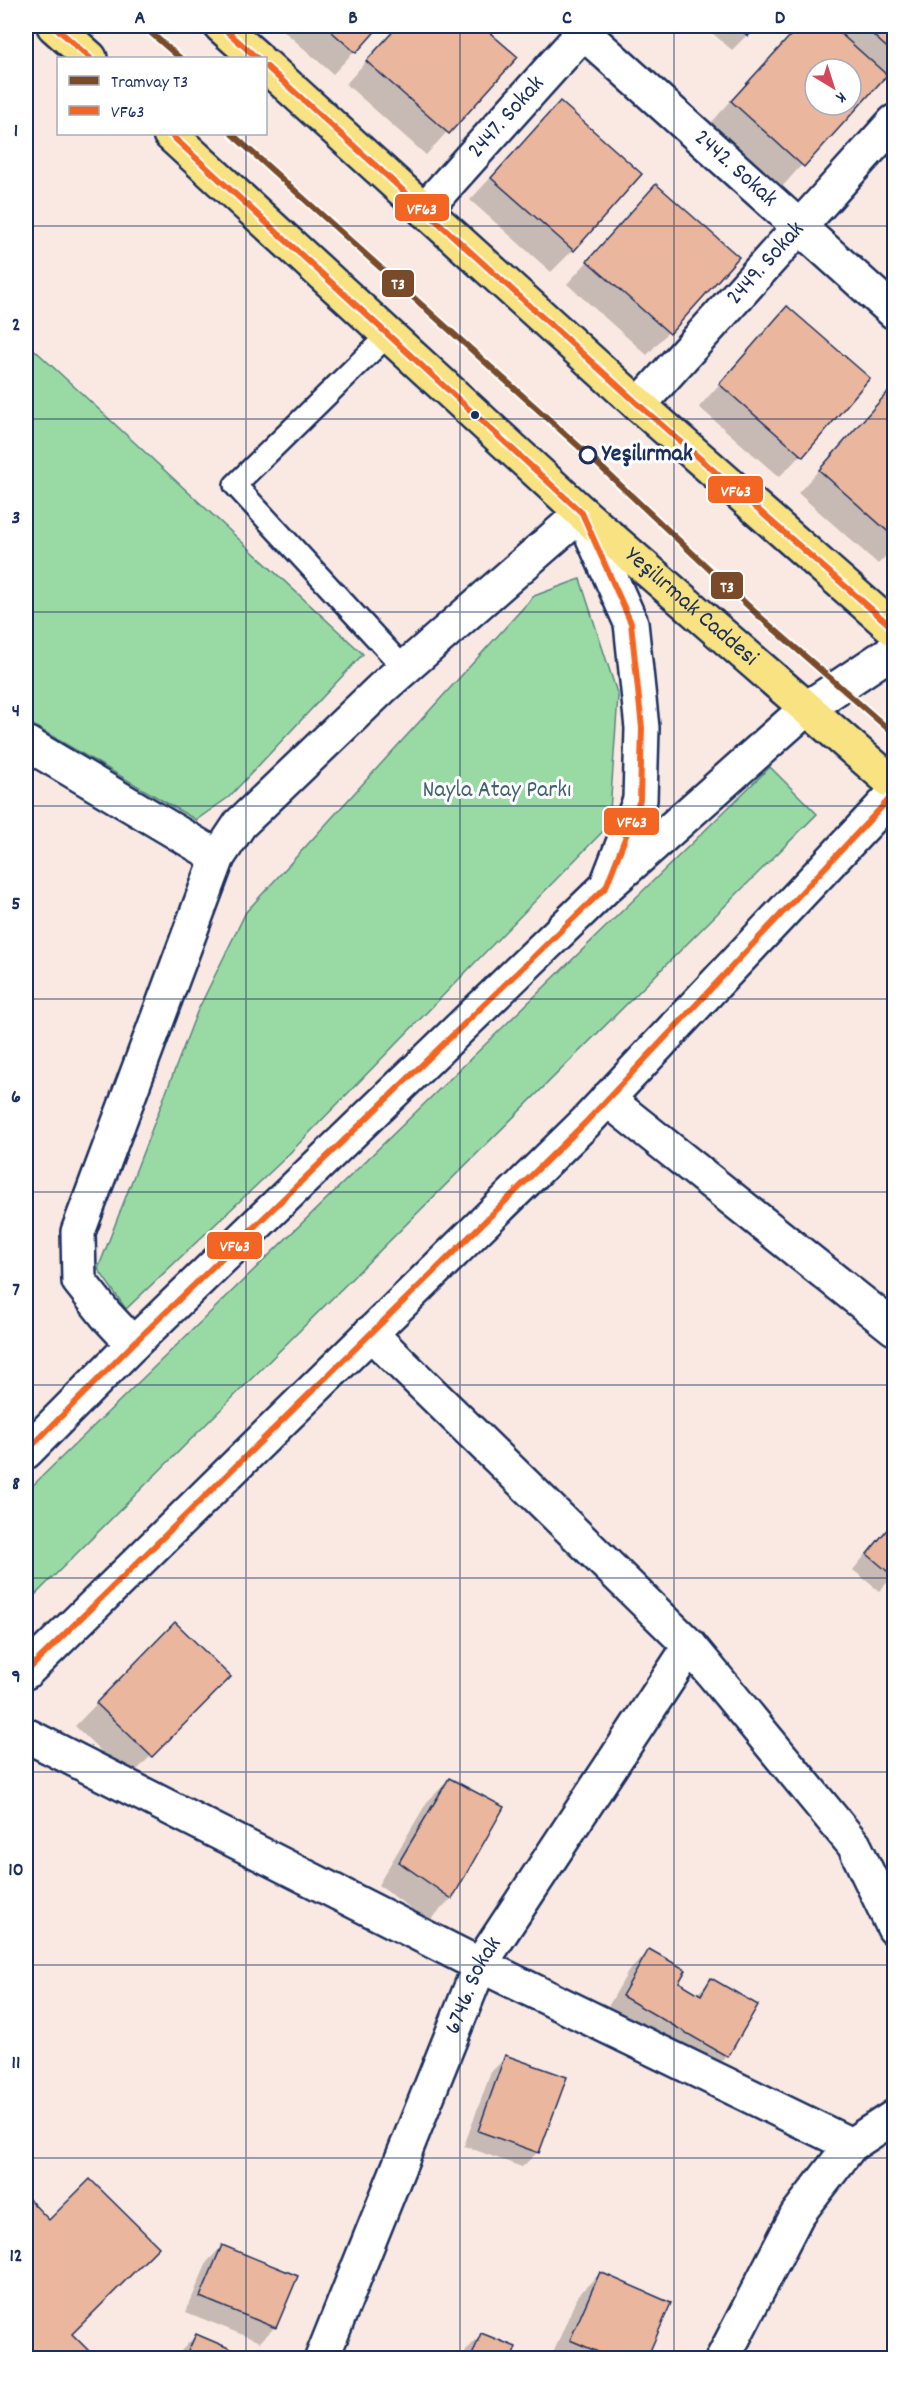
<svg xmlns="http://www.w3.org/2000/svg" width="920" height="2384" viewBox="0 0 920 2384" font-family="Dekko,sans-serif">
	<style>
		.green { fill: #99daa4; stroke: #5a8481; stroke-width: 1.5 }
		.shadow { fill: #0003; fill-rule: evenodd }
		.building { fill: #eab69d; stroke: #1b2f5e; stroke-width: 1.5; fill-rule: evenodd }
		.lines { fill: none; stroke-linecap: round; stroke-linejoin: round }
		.lane-casing { stroke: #1b2f5e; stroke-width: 26 }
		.street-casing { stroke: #1b2f5e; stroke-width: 38 }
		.secondary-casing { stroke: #1b2f5e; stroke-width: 38 }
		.primary-casing { stroke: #1b2f5e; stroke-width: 38 }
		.lane { stroke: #fff; stroke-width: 21 }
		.street { stroke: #fff; stroke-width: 33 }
		.secondary { stroke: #fff; stroke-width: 33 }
		.primary { stroke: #f8e281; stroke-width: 33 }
		.bus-1-casing { stroke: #fff; stroke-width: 10 }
		.bus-1 { stroke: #f26522; stroke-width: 6 }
		.tram-1-casing { stroke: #fff; stroke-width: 10 }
		.tram-1 { stroke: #7a4b2a; stroke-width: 6 }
		.grid { fill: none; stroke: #1b2f5e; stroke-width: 1.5; stroke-opacity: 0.55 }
		.bus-dot { fill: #1b2f5e; stroke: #fff; stroke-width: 2 }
		.stop-dot { fill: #fff; stroke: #1b2f5e; stroke-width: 3 }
		.labels { text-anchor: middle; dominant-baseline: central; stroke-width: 6; stroke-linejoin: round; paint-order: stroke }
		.street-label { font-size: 24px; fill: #1b2f5e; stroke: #fff }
		.stop-label { font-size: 24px; font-weight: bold; fill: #1b2f5e; stroke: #fff; text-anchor: start }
		.park-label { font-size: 24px; fill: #416273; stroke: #fff }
		.line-badge { stroke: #fff; stroke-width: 2 }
		.badge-label { font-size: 16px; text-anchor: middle; font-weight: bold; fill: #fff }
		.neatline { fill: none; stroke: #1b2f5e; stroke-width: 2 }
		.grid-label { font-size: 20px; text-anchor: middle; font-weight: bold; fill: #1b2f5e }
	</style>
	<rect width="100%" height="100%" fill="#f9e9e2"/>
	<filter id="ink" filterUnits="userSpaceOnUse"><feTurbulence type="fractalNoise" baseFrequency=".0167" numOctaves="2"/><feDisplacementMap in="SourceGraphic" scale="12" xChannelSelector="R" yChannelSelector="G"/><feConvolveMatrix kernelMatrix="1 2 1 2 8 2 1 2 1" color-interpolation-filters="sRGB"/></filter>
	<g filter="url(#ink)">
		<g class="green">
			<path d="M26 342 363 654 229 797 196 820 26 721Z"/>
			<path d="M580 579 618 696 609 825 282 1161 126 1309 98 1269 197 1012 246 912 534 596Z"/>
			<path d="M770 767 817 814 26 1604V1492Z"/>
		</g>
		<g class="shadow">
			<path d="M278 26H378L333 74Z"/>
			<path d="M397 26H480L515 57 426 155 346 84Z"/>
			<path d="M704 26H756L732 50Z"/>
			<path d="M799 26H894V62L781 188 710 124ZM815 69H851V105H815Z"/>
			<path d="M560 103 573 250 551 272 470 200Z"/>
			<path d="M656 186 736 258 647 355 567 284Z"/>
			<path d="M787 309 801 455 779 477 699 407Z"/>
			<path d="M887 395 894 401V548L878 564 798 493Z"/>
			<path d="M894 1520V1576L879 1591 853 1570Z"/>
			<path d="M153 1646 229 1677 129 1778 75 1726Z"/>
			<path d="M449 1780 502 1808 451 1899 429 1921 378 1885 427 1802Z"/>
			<path d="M650 1950 677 1982 697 1994 712 1979 727 2056 705 2078 601 2019 628 1972Z"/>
			<path d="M506 2057 538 2152 522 2167 464 2146 491 2072Z"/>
			<path d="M26 2198 49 2222 69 2334 94 2358H26Z"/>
			<path d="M222 2246 275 2327 260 2342 186 2312 207 2262Z"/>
			<path d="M600 2273 669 2304 645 2358H551L578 2295Z"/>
			<path d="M196 2335 248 2358H177L181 2351Z"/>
			<path d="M481 2335 514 2347 510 2358H463L466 2350Z"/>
		</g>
		<g class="building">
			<path d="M325 26H380L356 53Z"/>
			<path d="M398 26H482L518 57 449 134 366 61Z"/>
			<path d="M736 26H758L748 36Z"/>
			<path d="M799 26H832L887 75 804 167 731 101ZM815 69H851V105H815Z"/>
			<path d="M863 26H894V54Z"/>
			<path d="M560 101 642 174 574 251 491 178Z"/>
			<path d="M656 184 739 257 670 334 587 261Z"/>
			<path d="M787 306 870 378 803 457 719 384Z"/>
			<path d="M887 393 894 399V537L819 470Z"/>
			<path d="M894 1521V1577L867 1554Z"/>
			<path d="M175 1622 231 1677 152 1757 96 1703Z"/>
			<path d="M449 1778 504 1807 452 1899 399 1862Z"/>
			<path d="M649 1949 686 1970 679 1982 701 1995 711 1978 758 2005 728 2057 622 1996Z"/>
			<path d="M505 2055 567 2077 539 2153 478 2131Z"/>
			<path d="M90 2179 159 2247 72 2334 96 2358H26V2196L49 2220Z"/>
			<path d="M222 2245 298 2276 276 2328 200 2297Z"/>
			<path d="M600 2272 671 2303 647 2358H612L570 2340Z"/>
			<path d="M481 2333 516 2347 512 2358H471Z"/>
			<path d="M196 2334 252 2358H185Z"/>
		</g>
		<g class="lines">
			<g class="lane-casing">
				<path id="lane" d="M388 335 235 485 404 668"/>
			</g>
			<g class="street-casing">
				<g id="street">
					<path id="s1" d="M576 26 894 312"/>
					<path id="s2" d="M424 210 589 26"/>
					<path id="s3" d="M639 405 894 122"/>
					<path d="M26 743 218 857"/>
					<path d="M607 1099 894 1328"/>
					<path d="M370 1333 690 1646 854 1845 894 1928"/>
					<path d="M133 1344 106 1315 79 1281 78 1232 218 857 240 824 382 688 582 513"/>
					<path d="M26 1735 480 1965 851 2145"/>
					<path id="s4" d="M322 2358 480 1965 690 1646"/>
					<path d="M723 2358 797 2215 851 2145 894 2117"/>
				</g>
			</g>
			<g class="secondary-casing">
				<g id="secondary">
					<path d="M582 513 631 623 642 728 640 800 608 882"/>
					<path d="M26 1452 133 1344 606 887 807 708 894 650"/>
					<path d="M26 1672 585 1123 894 794"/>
				</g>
			</g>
			<g class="primary-casing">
				<g id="primary">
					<path d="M54 26 90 58"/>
					<path d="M221 26 257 58"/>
					<path d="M266 66 639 405 894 629"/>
					<path id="s5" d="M170 134 582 513 894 784"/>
				</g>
			</g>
			<use href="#lane" class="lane"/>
			<use href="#street" class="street"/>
			<use href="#secondary" class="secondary"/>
			<use href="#primary" class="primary"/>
			<g class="bus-1-casing">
				<g id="bus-1">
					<path d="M54 26 90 58"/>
					<path d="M221 26 257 58"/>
					<path d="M266 66 639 405 894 629"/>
					<path d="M26 1452 133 1344 606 887 640 800 642 728 631 623 582 513 170 134"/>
					<path d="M26 1672 585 1123 894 794"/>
				</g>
			</g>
			<use href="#bus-1" class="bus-1"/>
			<g class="tram-1-casing">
				<g id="tram-1">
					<path d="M143 26 180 58"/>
					<path d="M232 134 585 452 759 616 894 734"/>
				</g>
			</g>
			<use href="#tram-1" class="tram-1"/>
		</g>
	</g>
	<path class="grid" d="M246 26V58M460 26V2358M674 26V2358M246 134V2358M26 226H894M26 419H894M26 612H894M26 806H894M26 999H894M26 1192H894M26 1385H894M26 1578H894M26 1772H894M26 1965H894M26 2158H894"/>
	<circle class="bus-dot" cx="475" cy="415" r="5"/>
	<circle class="stop-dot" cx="588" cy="455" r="8"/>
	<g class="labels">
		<g class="street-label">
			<text stroke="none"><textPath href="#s2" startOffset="124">2447. Sokak</textPath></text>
			<text stroke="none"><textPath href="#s1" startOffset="214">2442. Sokak</textPath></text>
			<text stroke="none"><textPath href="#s3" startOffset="190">2449. Sokak</textPath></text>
			<text stroke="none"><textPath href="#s5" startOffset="704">Yeşilırmak Caddesi</textPath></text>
			<text stroke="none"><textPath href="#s4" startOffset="402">6746. Sokak</textPath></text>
		</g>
		<g class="stop-label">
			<text x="602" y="455">Yeşilırmak</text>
		</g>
		<g class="park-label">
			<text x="497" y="791">Nayla Atay Parkı</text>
		</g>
	</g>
	<g class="line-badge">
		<rect x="394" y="193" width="56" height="29" rx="6" fill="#f26522"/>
		<rect x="381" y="269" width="34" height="29" rx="6" fill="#7a4b2a"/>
		<rect x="707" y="475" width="57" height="29" rx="6" fill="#f26522"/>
		<rect x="710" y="571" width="34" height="29" rx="6" fill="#7a4b2a"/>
		<rect x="603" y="807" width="57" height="29" rx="6" fill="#f26522"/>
		<rect x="206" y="1231" width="57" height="29" rx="6" fill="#f26522"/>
	</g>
	<g class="badge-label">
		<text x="422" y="214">VF63</text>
		<text x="398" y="289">T3</text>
		<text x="736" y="496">VF63</text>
		<text x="727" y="592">T3</text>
		<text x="632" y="827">VF63</text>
		<text x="235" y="1251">VF63</text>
	</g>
	<rect width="920" height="2384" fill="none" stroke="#fff" stroke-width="66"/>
	<rect x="57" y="57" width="210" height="78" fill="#ffffff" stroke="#a4acbf" stroke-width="1.5"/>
	<rect x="69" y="76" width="30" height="9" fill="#7a4b2a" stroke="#a4acbf" stroke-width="1.5"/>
	<text x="111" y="87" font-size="18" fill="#1b2f5e">Tramvay T3</text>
	<rect x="69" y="106" width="30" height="9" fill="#f26522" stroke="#a4acbf" stroke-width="1.5"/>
	<text x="111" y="117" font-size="18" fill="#1b2f5e">VF63</text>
	<g transform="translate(833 87) rotate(142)"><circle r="28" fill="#ffffff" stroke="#a4acbf" stroke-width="1.5"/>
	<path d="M0-4.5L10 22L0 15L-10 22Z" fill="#d1495b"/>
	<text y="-9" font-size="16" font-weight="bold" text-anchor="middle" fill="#1b2f5e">K</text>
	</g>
	<rect x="33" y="33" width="854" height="2318" class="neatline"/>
	<g class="grid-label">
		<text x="140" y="23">A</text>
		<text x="353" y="23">B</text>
		<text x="567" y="23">C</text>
		<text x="780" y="23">D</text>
		<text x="16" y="136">1</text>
		<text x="16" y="330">2</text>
		<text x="16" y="523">3</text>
		<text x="16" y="716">4</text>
		<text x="16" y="909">5</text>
		<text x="16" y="1102">6</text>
		<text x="16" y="1295">7</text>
		<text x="16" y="1489">8</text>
		<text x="16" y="1682">9</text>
		<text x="16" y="1875">10</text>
		<text x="16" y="2068">11</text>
		<text x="16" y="2261">12</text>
	</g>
</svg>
